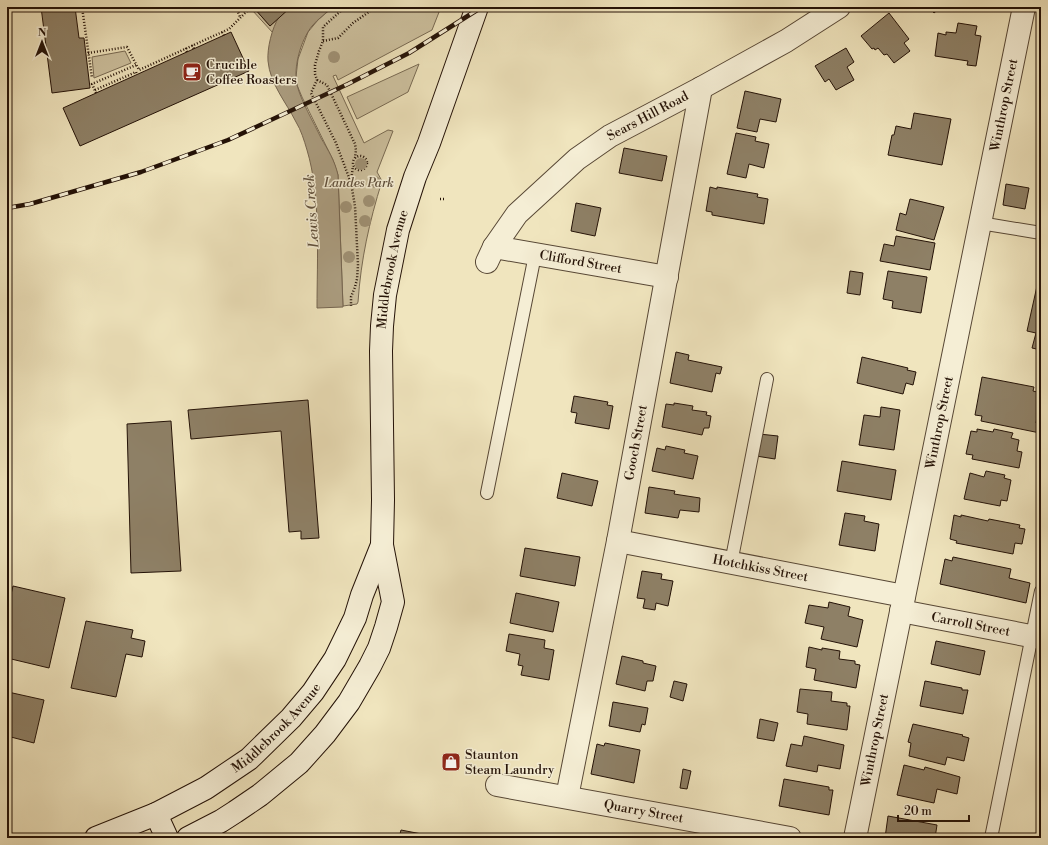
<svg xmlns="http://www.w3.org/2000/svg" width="1048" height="845" viewBox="0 0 1048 845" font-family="'Libre Bodoni',serif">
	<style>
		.green { fill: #cdc19f; stroke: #786a53 }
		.water { fill: #ab9d80; stroke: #756550 }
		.building { fill: #8e8066; stroke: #241207 }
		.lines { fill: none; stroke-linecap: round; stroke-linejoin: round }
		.lane-casing { stroke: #574735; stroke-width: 14 }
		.street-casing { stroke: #574735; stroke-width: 24 }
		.secondary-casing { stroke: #241207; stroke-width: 24 }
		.path { stroke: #241207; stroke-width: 2.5; stroke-dasharray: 1 2; stroke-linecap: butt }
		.lane { stroke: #f5eed5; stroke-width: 12 }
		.street { stroke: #f5eed5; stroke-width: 22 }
		.secondary { stroke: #f5eed5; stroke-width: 22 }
		.rail-casing { stroke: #241207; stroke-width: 4.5 }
		.rail { stroke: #f5eed5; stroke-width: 3; stroke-dasharray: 9; stroke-linecap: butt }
		.tree { fill: #a09276 }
		.labels { text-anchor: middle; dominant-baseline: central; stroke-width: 3; stroke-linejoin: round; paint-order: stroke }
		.poi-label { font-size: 13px; fill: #241207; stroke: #f5eed5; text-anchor: start }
		.street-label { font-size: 13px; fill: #241207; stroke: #f5eed5 }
		.park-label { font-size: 13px; font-style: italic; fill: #5f4f3c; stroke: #f5eed5 }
		.water-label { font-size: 14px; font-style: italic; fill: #61513d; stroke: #f5eed5 }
	</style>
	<rect width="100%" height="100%" fill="#f0e5be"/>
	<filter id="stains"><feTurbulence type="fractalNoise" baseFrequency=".005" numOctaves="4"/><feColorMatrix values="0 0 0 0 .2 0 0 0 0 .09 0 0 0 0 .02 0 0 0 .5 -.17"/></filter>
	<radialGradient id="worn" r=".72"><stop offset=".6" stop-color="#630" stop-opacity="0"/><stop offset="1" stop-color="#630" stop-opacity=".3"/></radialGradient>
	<g class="green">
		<path d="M333 7H441L432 30 338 80 336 75 333 76 364 143 388 130 393 131 377 172 382 181C369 223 361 259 358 302L357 304 343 306 338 175 333 160 302 97 297 85 296 77 298 59 308 32 318 20Z"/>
		<path d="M254 8 270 26 280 17 273 33 252 10Z"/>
		<path d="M125 51 131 63 94 78 92 57Z"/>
		<path d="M419 64 408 92 357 119 347 97Z"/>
	</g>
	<path class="water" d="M291 7H333C326 13 318 19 312 26 301 40 293 67 297 85 301 101 314 123 321 138 328 150 335 161 338 175L343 307 317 308C317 259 321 196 307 150 304 140 301 130 296 122 286 102 270 84 268 61 267 48 272 28 279 17 282 13 287 10 291 7Z"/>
	<g class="building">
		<path d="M41 7H75L79 38H84L90 88 52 93Z"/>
		<path d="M255 7H291L270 26 254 8Z"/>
		<path d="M929 7H941L934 13Z"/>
		<path d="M889 13 909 39 904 43 910 51 894 63 887 54 884 55 878 48 875 50 874 48 872 49 861 36Z"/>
		<path d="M958 23 977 26 975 35 981 36 976 66 967 65 968 61 935 56 938 33 946 35V32L956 33Z"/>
		<path d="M231 32 249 71 80 146 63 108Z"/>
		<path d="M846 48 854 62 847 67 854 80 836 90 829 79 825 82 815 66Z"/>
		<path d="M745 91 781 99 776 122 760 119 757 132 737 128Z"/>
		<path d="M914 113 951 119 942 165 888 155 892 135H894L896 126 911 129Z"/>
		<path d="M736 133 756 137 755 141 769 144 764 168 749 164 746 178 727 174Z"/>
		<path d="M624 148 667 156 662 181 619 173Z"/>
		<path d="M1006 184 1029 188 1025 209 1003 205Z"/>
		<path d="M710 187 717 189V187L758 194 757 197 768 199 764 224 712 215V212L706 211Z"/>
		<path d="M910 199 944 207 934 240 896 230 900 213 906 215Z"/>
		<path d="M576 203 601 208 595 236 571 231Z"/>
		<path d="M896 236 935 243 930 270 880 261 884 244 894 246Z"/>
		<path d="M850 271 863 273 860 295 847 293Z"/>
		<path d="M888 271 927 277 921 313 892 308 893 301 883 299Z"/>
		<path d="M1039 277H1041V350L1032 348 1036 333 1027 331Z"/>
		<path d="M676 352 689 355 688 360 722 367 720 374 716 373 712 392 670 383Z"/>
		<path d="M862 357 908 368 907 370 916 372 913 385 906 383 903 394 857 383Z"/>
		<path d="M982 377 1034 387 1033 391 1041 393 1036 423 1041 424 1040 433 981 421 982 416 975 415Z"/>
		<path d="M574 396 608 402 607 405 613 406 609 429 575 423 577 413 571 412Z"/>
		<path d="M308 400 319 538 301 539V531L289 532 281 431 191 439 188 410Z"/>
		<path d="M674 403 693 406 692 410 707 412 706 415 711 416 709 428H704L702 435 662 427 666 404 674 405Z"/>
		<path d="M881 407 900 410 894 450 859 445 864 415 880 417Z"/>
		<path d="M171 421 181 571 131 573 127 424Z"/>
		<path d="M977 429 993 432 994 429 1013 433 1011 438 1019 440 1017 451 1022 452 1019 468 972 459 973 455 966 454 971 431 977 432Z"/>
		<path d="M759 434 778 436 775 459 756 456Z"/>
		<path d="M666 446 685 450 684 453 698 456 693 479 652 471 657 448 665 450Z"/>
		<path d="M842 461 896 470 891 500 837 491Z"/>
		<path d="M986 471 1005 475 1004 478 1011 480 1007 501 1001 500 1000 506 964 499 970 473 984 477Z"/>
		<path d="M562 473 598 481 592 506 557 498Z"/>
		<path d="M649 487 675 491 674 494 700 498 699 512 680 510 678 518 645 513Z"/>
		<path d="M845 513 865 516 864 521 879 524 875 551 839 545Z"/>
		<path d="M954 515 961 517V515L988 521 989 519 1020 525 1019 528 1025 529 1022 544 1015 543 1013 554 956 543 957 541 950 539Z"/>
		<path d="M525 548 580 557 575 586 520 576Z"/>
		<path d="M953 557 1011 569 1009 578 1030 583 1026 603 940 584 945 559 952 561Z"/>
		<path d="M642 571 662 574 661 579 673 581 668 606 656 603 655 610 643 608 645 599 637 598Z"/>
		<path d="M13 586 65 598 49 668 7 658V611Z"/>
		<path d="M516 593 559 602 553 632 510 623Z"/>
		<path d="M829 602 850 607 848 616 863 620 857 647 821 639 824 627 805 623 809 605 828 608Z"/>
		<path d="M86 621 133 630 131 638 145 641 142 657 126 654 116 697 71 688Z"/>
		<path d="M509 634 545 640 544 648 554 650 549 680 521 675 523 666 518 665 520 654 506 651Z"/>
		<path d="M936 641 985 651 980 675 931 664Z"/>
		<path d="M809 647 822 650V648L840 651 839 659 855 661V664L860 665 856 688 814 680 816 669 806 667Z"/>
		<path d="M622 656 643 661V663L656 666 653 681H647L645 691 616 684Z"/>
		<path d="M674 681 687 684 683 701 670 697Z"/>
		<path d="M925 681 962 688V690H968L963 714 920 706Z"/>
		<path d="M800 689 832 692 831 701 847 703V706H850L847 730 807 724 808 714 797 712Z"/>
		<path d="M8 692 44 700 34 743 7 736V698Z"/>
		<path d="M613 702 648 708 645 725 642 724 640 732 609 726Z"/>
		<path d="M760 719 778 723 774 741 757 738Z"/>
		<path d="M913 724 963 735 962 736 969 738 964 761 947 757 945 765 909 756 911 743 908 742Z"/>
		<path d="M804 736 844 745 840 769 818 765 817 772 786 766 791 744 802 746Z"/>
		<path d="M605 743 640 750 634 783 591 774 597 744 604 746Z"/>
		<path d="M904 765 924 770 925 767 960 777 957 794 937 789 934 803 897 795Z"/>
		<path d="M683 769 691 771 687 789 680 788Z"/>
		<path d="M784 779 829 787V790H833L829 815 779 806Z"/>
		<path d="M888 816 937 825 935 838H885Z"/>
		<path d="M401 830 432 836 431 838H399Z"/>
	</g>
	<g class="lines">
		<g class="lane-casing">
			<g id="lane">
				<path d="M980 223 1041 233"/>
				<path d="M487 493 535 255"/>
				<path d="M731 563 767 379"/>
				<path d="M991 838 1041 591"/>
			</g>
		</g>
		<g class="street-casing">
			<g id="street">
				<path id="s1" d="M494 247 667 277"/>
				<path id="s2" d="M487 262 494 247 517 214 577 159 610 136 701 88 786 41 839 7"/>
				<path id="s3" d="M618 541 904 596"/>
				<path id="s4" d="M901 611 1041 638"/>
				<path id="s5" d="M497 785 790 838"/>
				<path id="s6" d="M567 797 618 541 701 88"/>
				<path id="s7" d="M855 838 1024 7"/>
			</g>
		</g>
		<g class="secondary-casing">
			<g id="secondary">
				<path d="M156 814 167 838"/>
				<path id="s8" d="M96 838 156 814 206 788 249 759 291 718 313 692 335 659 355 618 362 595 382 545"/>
				<path id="s9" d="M188 838 221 821 235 812 260 795 299 763 325 734 349 702 370 666 379 648 386 627 393 602 382 545 383 500 381 351 382 326 385 295 398 230 415 177 429 143 477 7"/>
			</g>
		</g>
		<g class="path">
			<path d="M82 7 92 78"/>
			<path d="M236 7 240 17"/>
			<path d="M345 7 323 27V41L319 51 315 65V74L317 80 311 93 336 143 351 183 355 206 358 265 357 279 355 287 351 297V306"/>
			<path d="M75 9 82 8"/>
			<path d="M222 32 224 36"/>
			<path d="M323 41 338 38 353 23 376 7"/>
			<path d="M192 45 194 49"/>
			<path d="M186 48 187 52"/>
			<path d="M88 53 127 47 139 70 229 29 251 7"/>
			<path d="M317 80 327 85 355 144 356 150 355 158"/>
			<path d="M95 90 136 72 137 75"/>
			<path d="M96 93 92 84 136 65"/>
			<circle cx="360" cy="163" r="7"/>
			<path d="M351 181 353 166"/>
			<path d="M440 199H444"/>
		</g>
		<use href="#lane" class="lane"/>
		<use href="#street" class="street"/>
		<use href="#secondary" class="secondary"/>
		<g class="rail-casing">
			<path id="rail" d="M7 208 30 204 141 172 228 140 348 84 409 53 482 7"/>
		</g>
		<use href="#rail" class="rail"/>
	</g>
	<g class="tree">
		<circle cx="334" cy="57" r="6"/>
		<circle cx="361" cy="164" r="6"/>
		<circle cx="375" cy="182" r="6"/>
		<circle cx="369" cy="201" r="6"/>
		<circle cx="346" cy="207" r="6"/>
		<circle cx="365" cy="221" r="6"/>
		<circle cx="349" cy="257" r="6"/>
	</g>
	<defs>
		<g id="cafe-square" transform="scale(1)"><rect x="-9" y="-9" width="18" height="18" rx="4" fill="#8f2418" stroke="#f5eed5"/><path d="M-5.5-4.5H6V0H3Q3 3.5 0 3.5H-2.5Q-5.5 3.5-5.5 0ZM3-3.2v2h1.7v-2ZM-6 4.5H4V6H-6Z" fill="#fff"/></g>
		<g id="shop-square" transform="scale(1)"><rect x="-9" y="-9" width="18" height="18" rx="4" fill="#8f2418" stroke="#f5eed5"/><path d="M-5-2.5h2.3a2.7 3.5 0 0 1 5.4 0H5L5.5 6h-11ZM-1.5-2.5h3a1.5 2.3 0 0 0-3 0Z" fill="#fff"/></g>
	</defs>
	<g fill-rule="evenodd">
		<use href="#cafe-square" x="192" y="72"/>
		<use href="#shop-square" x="451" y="762"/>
	</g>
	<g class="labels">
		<g class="poi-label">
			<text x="206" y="65">Crucible<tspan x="206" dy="15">Coffee Roasters</tspan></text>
			<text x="465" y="755">Staunton<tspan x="465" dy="15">Steam Laundry</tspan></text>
		</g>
		<g class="street-label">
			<text stroke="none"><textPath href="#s7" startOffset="748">Winthrop Street</textPath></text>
			<text stroke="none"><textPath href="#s2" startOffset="221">Sears Hill Road</textPath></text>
			<text stroke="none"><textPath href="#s1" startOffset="88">Clifford Street</textPath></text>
			<text stroke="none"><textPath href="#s9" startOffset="658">Middlebrook Avenue</textPath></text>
			<text stroke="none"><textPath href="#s7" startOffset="424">Winthrop Street</textPath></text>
			<text stroke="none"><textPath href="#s6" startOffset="361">Gooch Street</textPath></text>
			<text stroke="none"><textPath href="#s3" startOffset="145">Hotchkiss Street</textPath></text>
			<text stroke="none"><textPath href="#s4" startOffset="71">Carroll Street</textPath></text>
			<text stroke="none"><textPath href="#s8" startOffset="214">Middlebrook Avenue</textPath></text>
			<text stroke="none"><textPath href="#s7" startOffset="100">Winthrop Street</textPath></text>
			<text stroke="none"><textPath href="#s5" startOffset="149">Quarry Street</textPath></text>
		</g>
		<g class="park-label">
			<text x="359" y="183">Landes Park</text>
		</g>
		<g class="water-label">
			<text transform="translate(312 211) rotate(-94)">Lewis Creek</text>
		</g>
	</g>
	<rect width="1048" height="845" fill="none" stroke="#f0e5be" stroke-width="24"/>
	<rect x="8" y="8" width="1032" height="829" fill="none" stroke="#241207" stroke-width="2"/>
	<rect x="12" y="12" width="1024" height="821" fill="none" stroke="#241207"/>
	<g transform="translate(42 42)" stroke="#f5eed5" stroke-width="3" paint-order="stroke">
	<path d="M0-3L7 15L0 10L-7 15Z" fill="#241207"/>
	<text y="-6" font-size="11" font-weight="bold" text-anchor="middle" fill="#241207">N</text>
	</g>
	<path d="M898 815v6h71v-6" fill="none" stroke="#241207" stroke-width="2"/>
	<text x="904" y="815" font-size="12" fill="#241207" stroke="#f5eed5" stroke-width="3" paint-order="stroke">20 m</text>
	<rect width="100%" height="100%" filter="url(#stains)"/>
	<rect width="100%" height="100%" fill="url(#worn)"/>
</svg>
